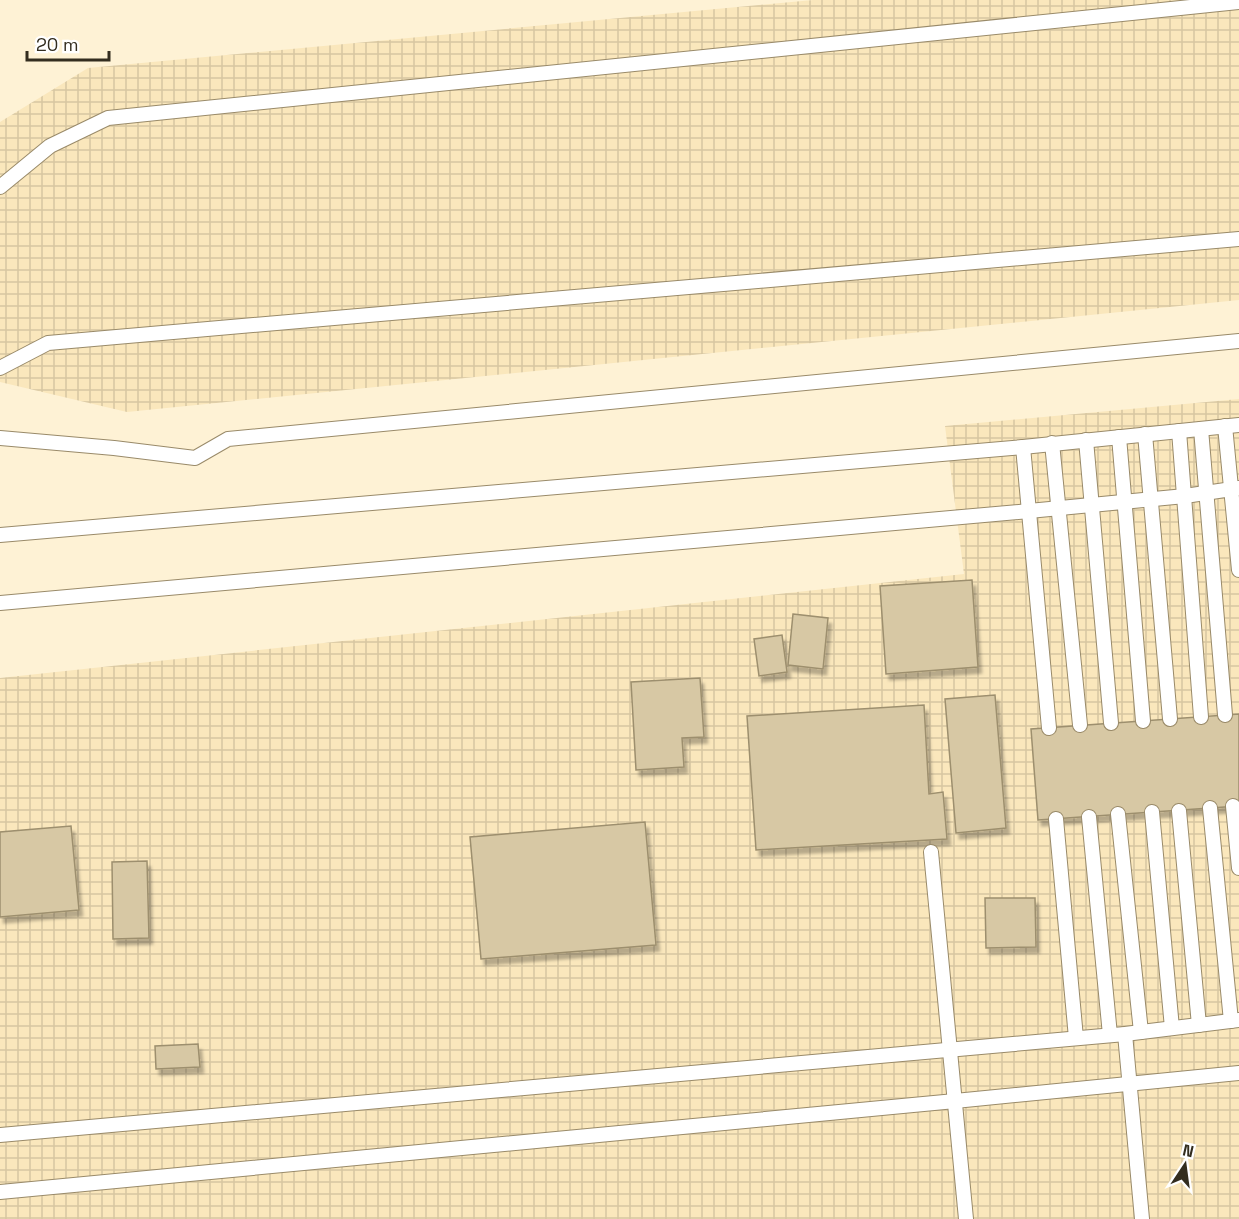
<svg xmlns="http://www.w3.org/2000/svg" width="1239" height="1219" viewBox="0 0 1239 1219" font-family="'Space Grotesk',sans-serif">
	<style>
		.industrial { fill: url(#industrial-grid) }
		.building { fill: #d7c8a4; stroke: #9d8f6e; stroke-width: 1.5; filter: url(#shadow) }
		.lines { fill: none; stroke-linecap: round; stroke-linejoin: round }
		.service-casing { stroke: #998a69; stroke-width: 16 }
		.service { stroke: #fff; stroke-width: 14 }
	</style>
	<defs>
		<pattern id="industrial-grid" width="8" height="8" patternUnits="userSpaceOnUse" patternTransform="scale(1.5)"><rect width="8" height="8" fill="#fae7bc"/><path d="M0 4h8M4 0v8" fill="none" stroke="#d7c6a1"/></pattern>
		<filter id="shadow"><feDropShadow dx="3.5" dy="6" stdDeviation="1.5" flood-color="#0004"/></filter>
	</defs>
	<rect width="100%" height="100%" fill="#fef2d5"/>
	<g class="industrial">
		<path d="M813 0H1239V300L127 412 0 382V122L88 68Z"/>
		<path d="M1239 399V1219H0V678L964 574 945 426Z"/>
	</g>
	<g class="building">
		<path d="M972 580 978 667 886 674 880 586Z"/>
		<path d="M793 614 828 618 823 669 788 665Z"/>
		<path d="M782 635 787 672 759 676 754 639Z"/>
		<path d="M700 678 704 737 682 738 684 767 636 770 631 682Z"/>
		<path d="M995 695 1006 828 956 833 945 699Z"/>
		<path d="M924 705 929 794 943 792 947 839 756 850 747 716Z"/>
		<path d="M1239 714V806L1038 820 1031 729Z"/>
		<path d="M645 822 656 945 481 959 470 837Z"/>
		<path d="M71 826 79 910 0 917V832Z"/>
		<path d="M147 861 149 938 113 939 112 862Z"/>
		<path d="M985 898H1035L1036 947 986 948Z"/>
		<path d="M198 1044 200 1067 156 1069 155 1046Z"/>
	</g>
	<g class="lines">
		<g class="service-casing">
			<g id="service">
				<path d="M0 187 50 146 108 118 1239 2"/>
				<path d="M0 368 48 343 1239 239"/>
				<path d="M1225 426 1239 570"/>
				<path d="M1201 429 1225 715"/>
				<path d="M1179 431 1201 717"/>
				<path d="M1145 434 1170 719"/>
				<path d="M1119 437 1143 721"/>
				<path d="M0 438 114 448 195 458 228 439 1239 341"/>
				<path d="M1086 440 1111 723"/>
				<path d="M1052 443 1080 725"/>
				<path d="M1023 447 1049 728"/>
				<path d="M0 535 1023 447 1239 425"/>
				<path d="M0 603 1029 511 1185 496 1239 488"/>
				<path d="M1233 806 1239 868"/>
				<path d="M1210 808 1231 1021"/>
				<path d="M1179 811 1199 1025"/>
				<path d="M1152 812 1172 1028"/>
				<path d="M1118 814 1141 1032"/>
				<path d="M1089 817 1110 1035"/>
				<path d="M1056 819 1076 1038"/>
				<path d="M931 852 966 1219"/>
				<path d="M1125 1034 1142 1219"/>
				<path d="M0 1135 1125 1034 1239 1020"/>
				<path d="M0 1192 955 1101 1239 1073"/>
			</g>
		</g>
		<use href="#service" class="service"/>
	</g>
	<g transform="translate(1185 1165) rotate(13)" stroke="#ffffff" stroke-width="4.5" paint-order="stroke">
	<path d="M0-4.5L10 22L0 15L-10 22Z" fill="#332d1f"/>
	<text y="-9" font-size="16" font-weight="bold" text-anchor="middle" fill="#332d1f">N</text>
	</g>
	<path d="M27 51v9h82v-9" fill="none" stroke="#332d1f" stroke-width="3"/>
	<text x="36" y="51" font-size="18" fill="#332d1f" stroke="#ffffff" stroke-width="4.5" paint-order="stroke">20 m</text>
</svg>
